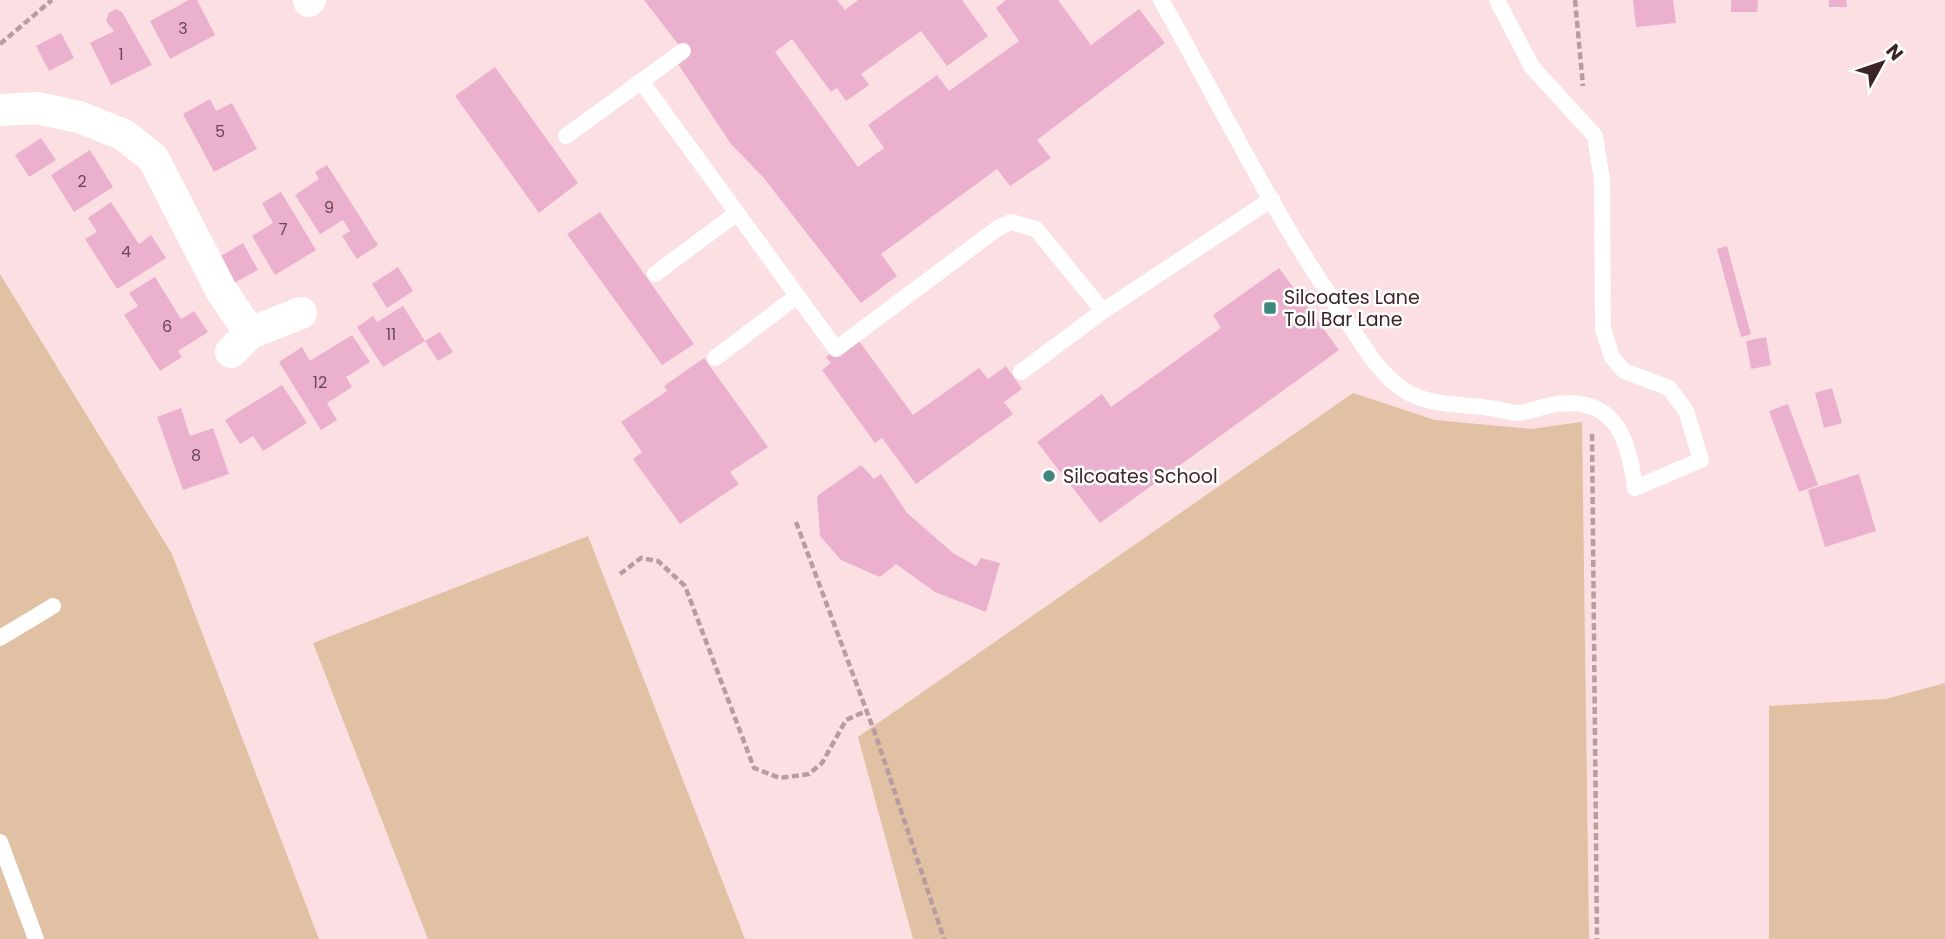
<svg xmlns="http://www.w3.org/2000/svg" width="1945" height="939" viewBox="0 0 1945 939" font-family="Poppins,sans-serif">
	<style>
		.green { fill: #e1c1a3 }
		.building { fill: #ebb0ce }
		.lines { fill: none; stroke-linecap: round; stroke-linejoin: round }
		.path { stroke: #b79ca0; stroke-width: 4.5; stroke-dasharray: 7 3.5; stroke-linecap: butt }
		.service { stroke: #fff; stroke-width: 16 }
		.minor { stroke: #fff; stroke-width: 32 }
		.poi-dot { fill: #3f867f; stroke: #fff; stroke-width: 2.5 }
		.labels { text-anchor: middle; dominant-baseline: central; stroke-width: 5; stroke-linejoin: round; paint-order: stroke }
		.number-label { font-size: 16px; fill: #684752 }
		.poi-label { font-size: 19px; fill: #3d2429; stroke: #fff; text-anchor: start }
	</style>
	<rect width="100%" height="100%" fill="#fbdfe3"/>
	<g class="green">
		<path d="M0 274 172 554 319 939H0Z"/>
		<path d="M1353 393 1435 420 1531 429 1582 422 1589 939H913L858 737Z"/>
		<path d="M588 536 745 939H428L313 643Z"/>
		<path d="M1945 683V939H1769V706L1886 699Z"/>
	</g>
	<g class="building">
		<path d="M189 0H197L215 35 170 59 150 21Z"/>
		<path d="M644 0H837L845 10 858 0H962L988 36 947 66 921 31 861 74 869 85 846 101 837 88 831 92 792 39 775 52 858 167 884 148 868 125 937 75 949 91 1019 41 996 8 1006 0H1058L1091 45 1139 9 1165 43 1037 140 1051 158 1010 186 997 169 881 254 897 276 861 303 763 177 731 144 678 64 688 57Z"/>
		<path d="M1633 0H1673L1676 23 1636 27Z"/>
		<path d="M1731 0H1758L1757 12H1731Z"/>
		<path d="M1829 0H1846L1847 7H1829Z"/>
		<path d="M116 9 122 12 152 65 111 85 90 43 114 31 106 21 109 13Z"/>
		<path d="M61 33 74 58 49 71 36 46Z"/>
		<path d="M495 67 578 183 539 213 455 96Z"/>
		<path d="M210 99 216 111 232 103 257 149 214 172 183 114Z"/>
		<path d="M41 138 56 160 29 177 15 155Z"/>
		<path d="M90 150 113 187 74 212 51 175Z"/>
		<path d="M327 165 378 245 357 259 342 236 350 231 343 220 320 234 295 195 319 179 315 172Z"/>
		<path d="M281 192 316 250 275 275 252 236 273 223 262 203Z"/>
		<path d="M111 202 139 244 151 235 166 258 117 289 85 239 97 232 88 218Z"/>
		<path d="M600 212 694 344 662 365 567 234Z"/>
		<path d="M243 243 258 270 234 283 219 257Z"/>
		<path d="M1727 246 1751 334 1741 337 1717 249Z"/>
		<path d="M398 267 413 291 387 308 372 284Z"/>
		<path d="M1279 268 1339 350 1100 523 1037 442 1102 394 1111 407 1221 328 1213 315Z"/>
		<path d="M155 277 181 319 194 311 208 332 178 351 182 357 160 371 124 315 138 306 129 293Z"/>
		<path d="M403 306 425 341 383 367 357 327 373 316 377 322Z"/>
		<path d="M440 332 453 352 438 361 425 341Z"/>
		<path d="M352 335 370 362 346 377 352 387 327 403 337 420 321 430 279 362 302 347 310 361Z"/>
		<path d="M1766 337 1771 365 1751 369 1746 341Z"/>
		<path d="M859 341 913 415 979 368 988 379 1006 366 1022 389 1004 402 1013 414 916 484 882 438 875 443 822 370 831 363 826 357 845 343Z"/>
		<path d="M704 358 768 447 730 472 739 484 680 524 633 459 642 452 621 422 667 391 664 386Z"/>
		<path d="M282 385 307 423 263 451 253 436 240 444 225 420Z"/>
		<path d="M1832 388 1842 423 1824 428 1815 393Z"/>
		<path d="M1788 404 1818 485 1799 492 1769 411Z"/>
		<path d="M181 408 190 436 213 428 229 474 183 490 157 417Z"/>
		<path d="M861 465 874 479 881 474 907 513 953 553 976 566 981 558 1000 563 986 612 935 592 896 564 880 577 841 560 820 536 817 496Z"/>
		<path d="M1859 474 1876 531 1825 547 1808 490Z"/>
	</g>
	<g class="lines">
		<g class="path">
			<path d="M1575 0 1583 86"/>
			<path d="M0 44 52 0"/>
			<path d="M1592 434 1597 939"/>
			<path d="M796 522 876 736 944 939"/>
			<path d="M620 574 641 558 658 561 685 586 754 768 780 778 809 774 822 763 846 720 866 711"/>
		</g>
		<g class="service">
			<path d="M1161 0C1222 107 1276 220 1347 321 1363 345 1379 374 1404 390 1431 408 1466 403 1496 409 1503 410 1510 413 1517 413 1532 412 1544 405 1558 404 1616 397 1629 440 1635 488L1701 460 1686 411 1669 388 1624 371 1612 357 1603 329 1602 180 1595 136 1532 67 1497 0"/>
			<path d="M641 81 836 349 998 228 1011 222 1036 229 1103 311"/>
			<path d="M566 136 683 51"/>
			<path d="M655 274 737 213"/>
			<path d="M715 358 797 296"/>
			<path d="M1021 372 1103 311 1272 199"/>
			<path d="M0 638 53 606"/>
			<path d="M0 842 36 939"/>
		</g>
		<g class="minor">
			<path d="M309 1 310 0"/>
			<path d="M0 110 37 108 79 117 124 135 153 158 221 290 250 333"/>
			<path d="M231 352 250 333 301 313"/>
		</g>
	</g>
	<g class="poi-dot">
		<rect x="1263" y="301" width="14" height="14" rx="3.5"/>
		<circle cx="1049" cy="476" r="7"/>
	</g>
	<g class="labels">
		<g class="number-label">
			<text x="183" y="28">3</text>
			<text x="121" y="54">1</text>
			<text x="220" y="131">5</text>
			<text x="82" y="181">2</text>
			<text x="329" y="207">9</text>
			<text x="283" y="229">7</text>
			<text x="126" y="251">4</text>
			<text x="167" y="326">6</text>
			<text x="391" y="334">11</text>
			<text x="320" y="382">12</text>
			<text x="196" y="455">8</text>
		</g>
		<g class="poi-label">
			<text x="1284" y="297">Silcoates Lane<tspan x="1284" dy="22">Toll Bar Lane</tspan></text>
			<text x="1063" y="476">Silcoates School</text>
		</g>
	</g>
	<g transform="translate(1882 63) rotate(50)" stroke="#ffffff" stroke-width="5" paint-order="stroke">
	<path d="M0-5L12 26L0 18L-12 26Z" fill="#3d2429"/>
	<text y="-10" font-size="19" font-weight="bold" text-anchor="middle" fill="#3d2429">N</text>
	</g>
</svg>
